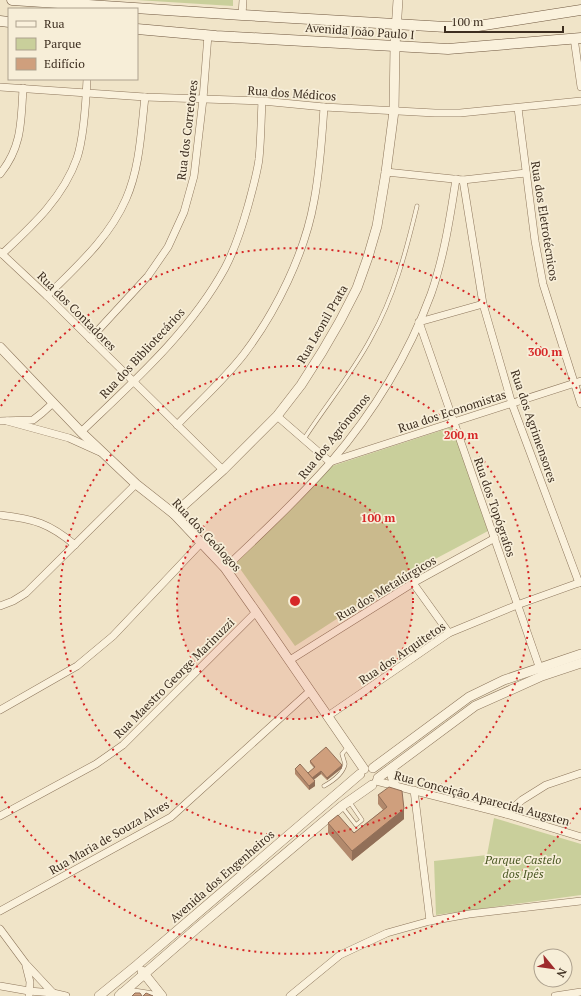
<svg xmlns="http://www.w3.org/2000/svg" width="581" height="996" viewBox="0 0 581 996" font-family="'PT Serif',serif">
	<style>
		.green { fill: #c9cf9b }
		.lines { fill: none; stroke-linecap: round; stroke-linejoin: round }
		.service-casing { stroke: #8d765c; stroke-width: 4.5 }
		.minor-casing { stroke: #8d765c; stroke-width: 8 }
		.tertiary-casing { stroke: #8d765c; stroke-width: 10 }
		.secondary-casing { stroke: #6f573f; stroke-width: 11 }
		.service { stroke: #faf1dc; stroke-width: 3.5 }
		.minor { stroke: #faf1dc; stroke-width: 7 }
		.tertiary { stroke: #faf1dc; stroke-width: 9 }
		.secondary { stroke: #faf1dc; stroke-width: 10 }
		.wall { fill: #b2896c }
		.shaded-wall { fill: #916f58 }
		.building { fill: #cf9f7d; stroke: #916f58 }
		.ring { fill: none; stroke: #d62828; stroke-width: 2; stroke-dasharray: 2 4 }
		.labels { text-anchor: middle; dominant-baseline: central; stroke-width: 3.5; stroke-linejoin: round; paint-order: stroke }
		.street-label { font-size: 12px; fill: #3d2e20; stroke: #f7eed8 }
		.park-label { font-size: 12px; font-style: italic; fill: #4d5a26; stroke: #f7eed8 }
		.centre { fill: #d62828; stroke: #f7eed8; stroke-width: 2 }
		.ring-label { font-size: 12px; text-anchor: middle; font-weight: bold; fill: #d62828; stroke: #f7eed8; stroke-width: 3.5; stroke-linejoin: round; paint-order: stroke }
	</style>
	<rect width="100%" height="100%" fill="#f0e4c8"/>
	<g class="green">
		<path d="M136 0H233V6Z"/>
		<path d="M452 427 488 531 403 576 295 646 236 563 332 466Z"/>
		<path d="M494 818 581 844V895L436 915 434 861 487 855Z"/>
	</g>
	<g class="lines">
		<g class="service-casing">
			<g id="service">
				<path d="M304 439C326 405 352 374 371 338 394 297 406 252 417 206"/>
				<path d="M324 786C333 781 343 774 345 764L342 754 348 747"/>
				<path d="M342 807 356 825 362 820 349 801"/>
			</g>
		</g>
		<g class="minor-casing">
			<g id="minor">
				<path d="M242 15 243 0"/>
				<path d="M574 38 581 87"/>
				<path d="M0 87 145 97 262 101 324 107 435 113H460L581 101"/>
				<path d="M518 108 535 241 543 284 581 404"/>
				<path d="M386 172 463 180 526 173"/>
				<path d="M0 174C22 147 21 122 23 88"/>
				<path d="M463 180 483 304 512 404 579 583"/>
				<path d="M0 252 47 296 223 470"/>
				<path d="M2 254C32 226 63 198 77 158 84 137 86 101 87 79"/>
				<path d="M47 296C77 266 109 238 126 199 140 167 141 131 145 97"/>
				<path d="M419 322 541 672"/>
				<path d="M419 322 483 304"/>
				<path d="M90 339 148 276 168 247 184 212 194 176 203 99 208 35"/>
				<path d="M277 416 330 462"/>
				<path d="M0 421 33 420 42 413 53 403"/>
				<path d="M7 421 69 438 100 452"/>
				<path d="M177 425C199 402 224 380 244 354 276 312 305 253 314 201 320 170 322 138 324 107"/>
				<path d="M81 432C133 382 190 332 225 268 235 249 242 227 248 206 252 191 257 174 259 159 261 140 261 120 262 101"/>
				<path d="M330 462 581 381"/>
				<path d="M0 515C34 519 49 523 75 545"/>
				<path d="M225 568C261 534 297 500 330 463 373 413 408 356 431 294 444 257 450 218 456 179"/>
				<path d="M413 583 449 633"/>
				<path d="M0 606 13 601 26 593 136 484"/>
				<path d="M290 660 413 583 495 538"/>
				<path d="M0 710 77 666 113 636 201 543"/>
				<path d="M328 716 449 633 517 605 581 582"/>
				<path d="M376 781 506 814 581 837"/>
				<path d="M414 790 430 921"/>
				<path d="M506 814 522 800 546 785 581 773"/>
				<path d="M0 816 96 764 123 745 256 612"/>
				<path d="M0 911 171 817 310 691"/>
				<path d="M0 929 26 964 53 993"/>
				<path d="M26 966 30 982 29 996"/>
				<path d="M0 986 29 991 53 993 66 996"/>
				<path d="M290 996 340 955 387 933 430 921 469 914 581 901"/>
				<path d="M555 996 581 992"/>
			</g>
		</g>
		<g class="tertiary-casing">
			<g id="tertiary">
				<path d="M0 347 81 432 136 484 174 514 225 568 256 612 364 769"/>
				<path d="M174 514 223 470 277 416 301 385 322 352 340 321 357 288 368 257 377 226 386 172 394 111 395 46 398 0"/>
				<path d="M373 768 469 697 504 680 581 654"/>
				<path d="M392 768V776L395 786"/>
				<path d="M378 778 475 706 542 676 581 663"/>
				<path d="M142 971 162 996"/>
				<path d="M122 993H134L153 996"/>
				<path d="M99 996 137 965 360 774"/>
				<path d="M119 996 196 929 342 806 372 785"/>
			</g>
		</g>
		<g class="secondary-casing">
			<g id="secondary">
				<path d="M12 0 242 15 446 27 478 26 581 10"/>
				<path d="M0 21 9 22"/>
				<path d="M137 29 216 36 448 49 581 38"/>
			</g>
		</g>
		<use href="#service" class="service"/>
		<use href="#minor" class="minor"/>
		<use href="#tertiary" class="tertiary"/>
		<use href="#secondary" class="secondary"/>
	</g>
	<g class="wall">
		<path d="M310 761 342 768 327 780 321 774 313 780 315 786 309 790 295 774V769L308 773 314 768 310 763Z"/>
		<path d="M378 795 404 819 352 861 328 833V823L354 833 383 810 378 804Z"/>
	</g>
	<g class="shaded-wall">
		<path d="M342 765V768L327 780V778Z"/>
		<path d="M321 771V774L311 782V779Z"/>
		<path d="M315 781V786L309 790V786Z"/>
		<path d="M404 809V819L352 861V851Z"/>
	</g>
	<g class="building">
		<path d="M326 747 342 765 327 778 321 771 312 778 308 773 315 767 310 761Z"/>
		<path d="M300 764 315 781 309 786 295 769Z"/>
		<path d="M389 787 402 791 404 809 352 851 328 823 338 815 354 833 387 807 378 795Z"/>
		<path d="M135 993H140L142 996H132Z"/>
		<path d="M146 993 153 996H143Z"/>
	</g>
	<circle cx="295" cy="601" r="118" fill="#d62828" fill-opacity=".12"/>
	<g class="ring">
		<circle cx="295" cy="601" r="118"/>
		<circle cx="295" cy="601" r="235"/>
		<path d="M581 808A353 353 0 0 1 1 796M1 406A353 353 0 0 1 581 394"/>
	</g>
	<g class="labels">
		<g class="street-label">
			<text transform="translate(360 31) rotate(4)">Avenida João Paulo I</text>
			<text transform="translate(292 93) rotate(4)">Rua dos Médicos</text>
			<text transform="translate(187 130) rotate(-83)">Rua dos Corretores</text>
			<text transform="translate(545 221) rotate(81)">Rua dos Eletrotécnicos</text>
			<text transform="translate(77 311) rotate(45)">Rua dos Contadores</text>
			<text transform="translate(322 324) rotate(-60)">Rua Leonil Prata</text>
			<text transform="translate(142 353) rotate(-47)">Rua dos Bibliotecários</text>
			<text transform="translate(452 411) rotate(-18)">Rua dos Economistas</text>
			<text transform="translate(534 426) rotate(71)">Rua dos Agrimensores</text>
			<text transform="translate(334 436) rotate(-51)">Rua dos Agrônomos</text>
			<text transform="translate(495 507) rotate(71)">Rua dos Topógrafos</text>
			<text transform="translate(207 535) rotate(47)">Rua dos Geólogos</text>
			<text transform="translate(386 588) rotate(-31)">Rua dos Metalúrgicos</text>
			<text transform="translate(402 653) rotate(-34)">Rua dos Arquitetos</text>
			<text transform="translate(174 678) rotate(-45)">Rua Maestro George Marinuzzi</text>
			<text transform="translate(482 798) rotate(15)">Rua Conceição Aparecida Augsten</text>
			<text transform="translate(109 837) rotate(-30)">Rua Maria de Souza Alves</text>
			<text transform="translate(222 876) rotate(-41)">Avenida dos Engenheiros</text>
		</g>
		<g class="park-label">
			<text x="523" y="859">Parque Castelo<tspan x="523" dy="14">dos Ipês</tspan></text>
		</g>
	</g>
	<circle cx="295" cy="601" r="6" class="centre"/>
	<g class="ring-label">
		<text x="545" y="356">300 m</text>
		<text x="461" y="439">200 m</text>
		<text x="378" y="522">100 m</text>
	</g>
	<rect x="8" y="8" width="130" height="72" fill="#f7eed8" stroke="#ada18e"/>
	<rect x="16" y="21" width="20" height="6" fill="#faf1dc" stroke="#ada18e"/>
	<text x="44" y="28" font-size="12" fill="#3d2e20">Rua</text>
	<rect x="16" y="38" width="20" height="12" fill="#c9cf9b" stroke="#ada18e"/>
	<text x="44" y="48" font-size="12" fill="#3d2e20">Parque</text>
	<rect x="16" y="58" width="20" height="12" fill="#cf9f7d" stroke="#ada18e"/>
	<text x="44" y="68" font-size="12" fill="#3d2e20">Edifício</text>
	<g transform="translate(553 968) rotate(119)"><circle r="19" fill="#f7eed8" stroke="#ada18e"/>
	<path d="M0-3L7 15L0 10L-7 15Z" fill="#9e2a2b"/>
	<text y="-6" font-size="11" font-weight="bold" text-anchor="middle" fill="#3d2e20">N</text>
	</g>
	<path d="M445 26v6h118v-6" fill="none" stroke="#3d2e20" stroke-width="2"/>
	<text x="451" y="26" font-size="12" fill="#3d2e20" stroke="#f7eed8" stroke-width="3" paint-order="stroke">100 m</text>
</svg>
